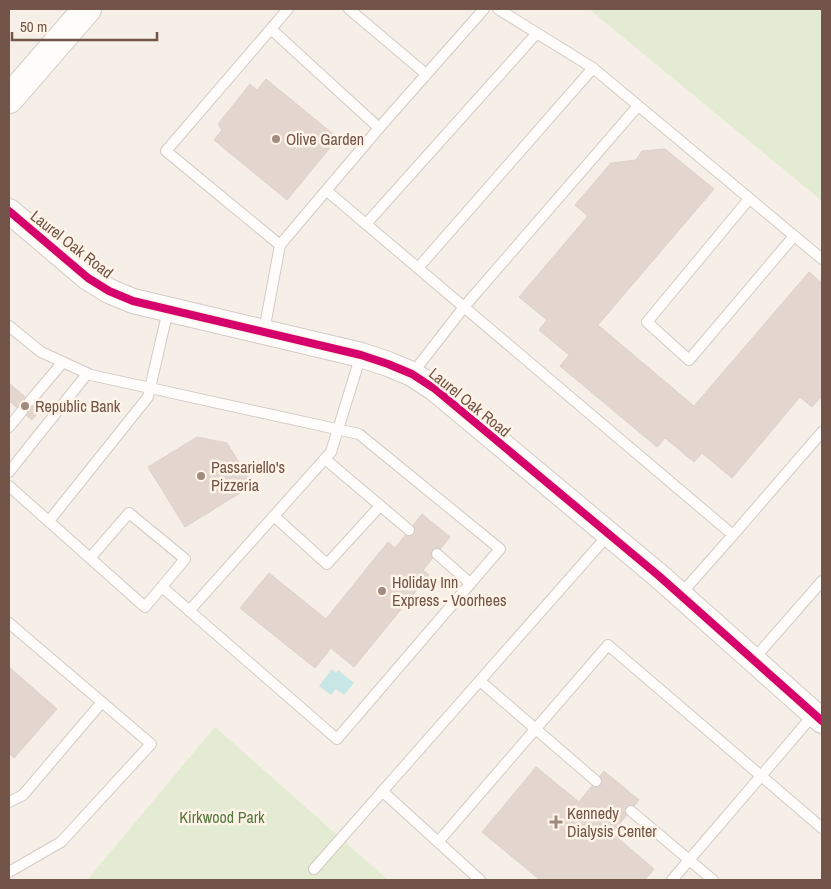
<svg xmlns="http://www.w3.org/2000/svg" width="831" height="889" viewBox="0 0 831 889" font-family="'Archivo Narrow',sans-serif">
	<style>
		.green { fill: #e3ecd2 }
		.water { fill: #c9e6e6 }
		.building { fill: #e2d6cf; stroke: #dfd1c9 }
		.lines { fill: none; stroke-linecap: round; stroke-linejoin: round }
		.service-casing { stroke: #d4cac5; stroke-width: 12 }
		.tertiary-casing { stroke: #d4cac5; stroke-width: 26 }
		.secondary-casing { stroke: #d4cac4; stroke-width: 30 }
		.service { stroke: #fefdfb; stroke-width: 10 }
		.tertiary { stroke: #fefdfb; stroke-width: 24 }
		.secondary { stroke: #fefdfb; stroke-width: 28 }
		.cycleway-casing { stroke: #fff4e7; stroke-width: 11 }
		.cycleway { stroke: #d6006c; stroke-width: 8 }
		.poi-dot { fill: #a18a80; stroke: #fff4e7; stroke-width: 2 }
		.labels { text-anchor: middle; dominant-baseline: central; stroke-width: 5; stroke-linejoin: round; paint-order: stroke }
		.poi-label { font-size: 16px; fill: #735448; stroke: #fff4e7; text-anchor: start }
		.street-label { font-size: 16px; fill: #735448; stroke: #fff4e7 }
		.park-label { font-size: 16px; fill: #547940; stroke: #fff4e7 }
	</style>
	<rect width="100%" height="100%" fill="#f6efe7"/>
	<g class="green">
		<path d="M589 9H822V201Z"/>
		<path d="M215 727 388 880H87Z"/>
	</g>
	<path class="water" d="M332 669 336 673 338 670 354 683 344 695 336 689 331 695 319 686Z"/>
	<g class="building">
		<path d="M266 79 338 138 287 200 214 140 222 130 218 124 250 84 257 90Z"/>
		<path d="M665 149 714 189 598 325 694 406 809 272 822 283V396L812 407 800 397 732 478 702 453 694 462 665 438 657 447 560 366 569 355 539 330 547 320 519 297 588 216 575 205 611 163 636 160 642 151Z"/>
		<path d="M9 383 40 410 32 420 9 401Z"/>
		<path d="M197 437 227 443 253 485 185 527 148 467Z"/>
		<path d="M422 514 450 537 423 570 429 575 354 667 331 648 315 668 240 608 269 573 326 619 388 542 395 548Z"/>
		<path d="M9 667 57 709 14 758 9 753Z"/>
		<path d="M536 767 579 802 604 771 639 800 612 833 654 869 645 880H540L482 832Z"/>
	</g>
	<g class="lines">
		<g class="service-casing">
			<g id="service">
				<path d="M349 9 426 74"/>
				<path d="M498 9 593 68 822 259"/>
				<path d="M271 29 379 128"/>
				<path d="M327 191 733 535 822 432"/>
				<path d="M749 199 647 322 689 360 794 236"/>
				<path d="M366 224 537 33"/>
				<path d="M280 245 166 151 288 9"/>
				<path d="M418 268 593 68"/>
				<path d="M9 326 41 352 91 375 359 434 500 549 337 739 162 587"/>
				<path d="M264 331 280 245 379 128 484 9"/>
				<path d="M412 374 464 307 638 106"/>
				<path d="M30 401 63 362"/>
				<path d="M9 427 22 411"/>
				<path d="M325 459 409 530"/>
				<path d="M9 472 87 374"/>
				<path d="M9 486 145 607 185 559 129 513 90 558"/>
				<path d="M274 516 327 564 380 506"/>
				<path d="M49 521 148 397 168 310"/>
				<path d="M437 554 470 583"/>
				<path d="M680 595 733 535"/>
				<path d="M189 611 331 452 361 355"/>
				<path d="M9 623 151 744 61 842 9 872"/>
				<path d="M753 660 822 581"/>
				<path d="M480 681 596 781"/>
				<path d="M382 791 480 880"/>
				<path d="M9 802 23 795 102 702"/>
				<path d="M631 811 713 880"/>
				<path d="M438 842 608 645 822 828"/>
				<path d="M314 869 609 534"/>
				<path d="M672 880 814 714"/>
			</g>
		</g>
		<g class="tertiary-casing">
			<path id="tertiary" d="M9 211 88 278 109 291 133 301 361 355 388 364 412 374 435 389 659 576 822 721"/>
		</g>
		<g class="secondary-casing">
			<path id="secondary" d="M9 99 87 9"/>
		</g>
		<use href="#service" class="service"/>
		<use href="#tertiary" class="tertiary"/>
		<use href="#secondary" class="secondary"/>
		<g class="cycleway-casing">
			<path id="cycleway" d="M9 211 88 278 109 291 133 301 361 355 388 364 412 374 435 389 659 576 822 721"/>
		</g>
		<use href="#cycleway" class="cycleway"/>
	</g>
	<g class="poi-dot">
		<circle cx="276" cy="139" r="5"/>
		<circle cx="25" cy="406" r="5"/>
		<circle cx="201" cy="476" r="5"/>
		<circle cx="382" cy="591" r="5"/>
		<path d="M553.5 814.5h5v5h5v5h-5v5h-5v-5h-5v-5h5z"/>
	</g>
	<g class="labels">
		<g class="poi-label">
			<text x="286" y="139">Olive Garden</text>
			<text x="35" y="406">Republic Bank</text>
			<text x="211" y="467">Passariello's<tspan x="211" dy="18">Pizzeria</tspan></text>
			<text x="392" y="582">Holiday Inn<tspan x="392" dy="18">Express - Voorhees</tspan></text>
			<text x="567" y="813">Kennedy<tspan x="567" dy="18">Dialysis Center</tspan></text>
		</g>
		<g class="street-label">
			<text transform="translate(72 244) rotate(38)">Laurel Oak Road</text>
			<text transform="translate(470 402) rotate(39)">Laurel Oak Road</text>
		</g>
		<g class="park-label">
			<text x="222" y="817">Kirkwood Park</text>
		</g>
	</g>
	<rect width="831" height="889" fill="none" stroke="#735448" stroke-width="20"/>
	<path d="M12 32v8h145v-8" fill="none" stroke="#735448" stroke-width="2.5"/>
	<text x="20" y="32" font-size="15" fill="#735448" stroke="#fff4e7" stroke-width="4" paint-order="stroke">50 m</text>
</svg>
